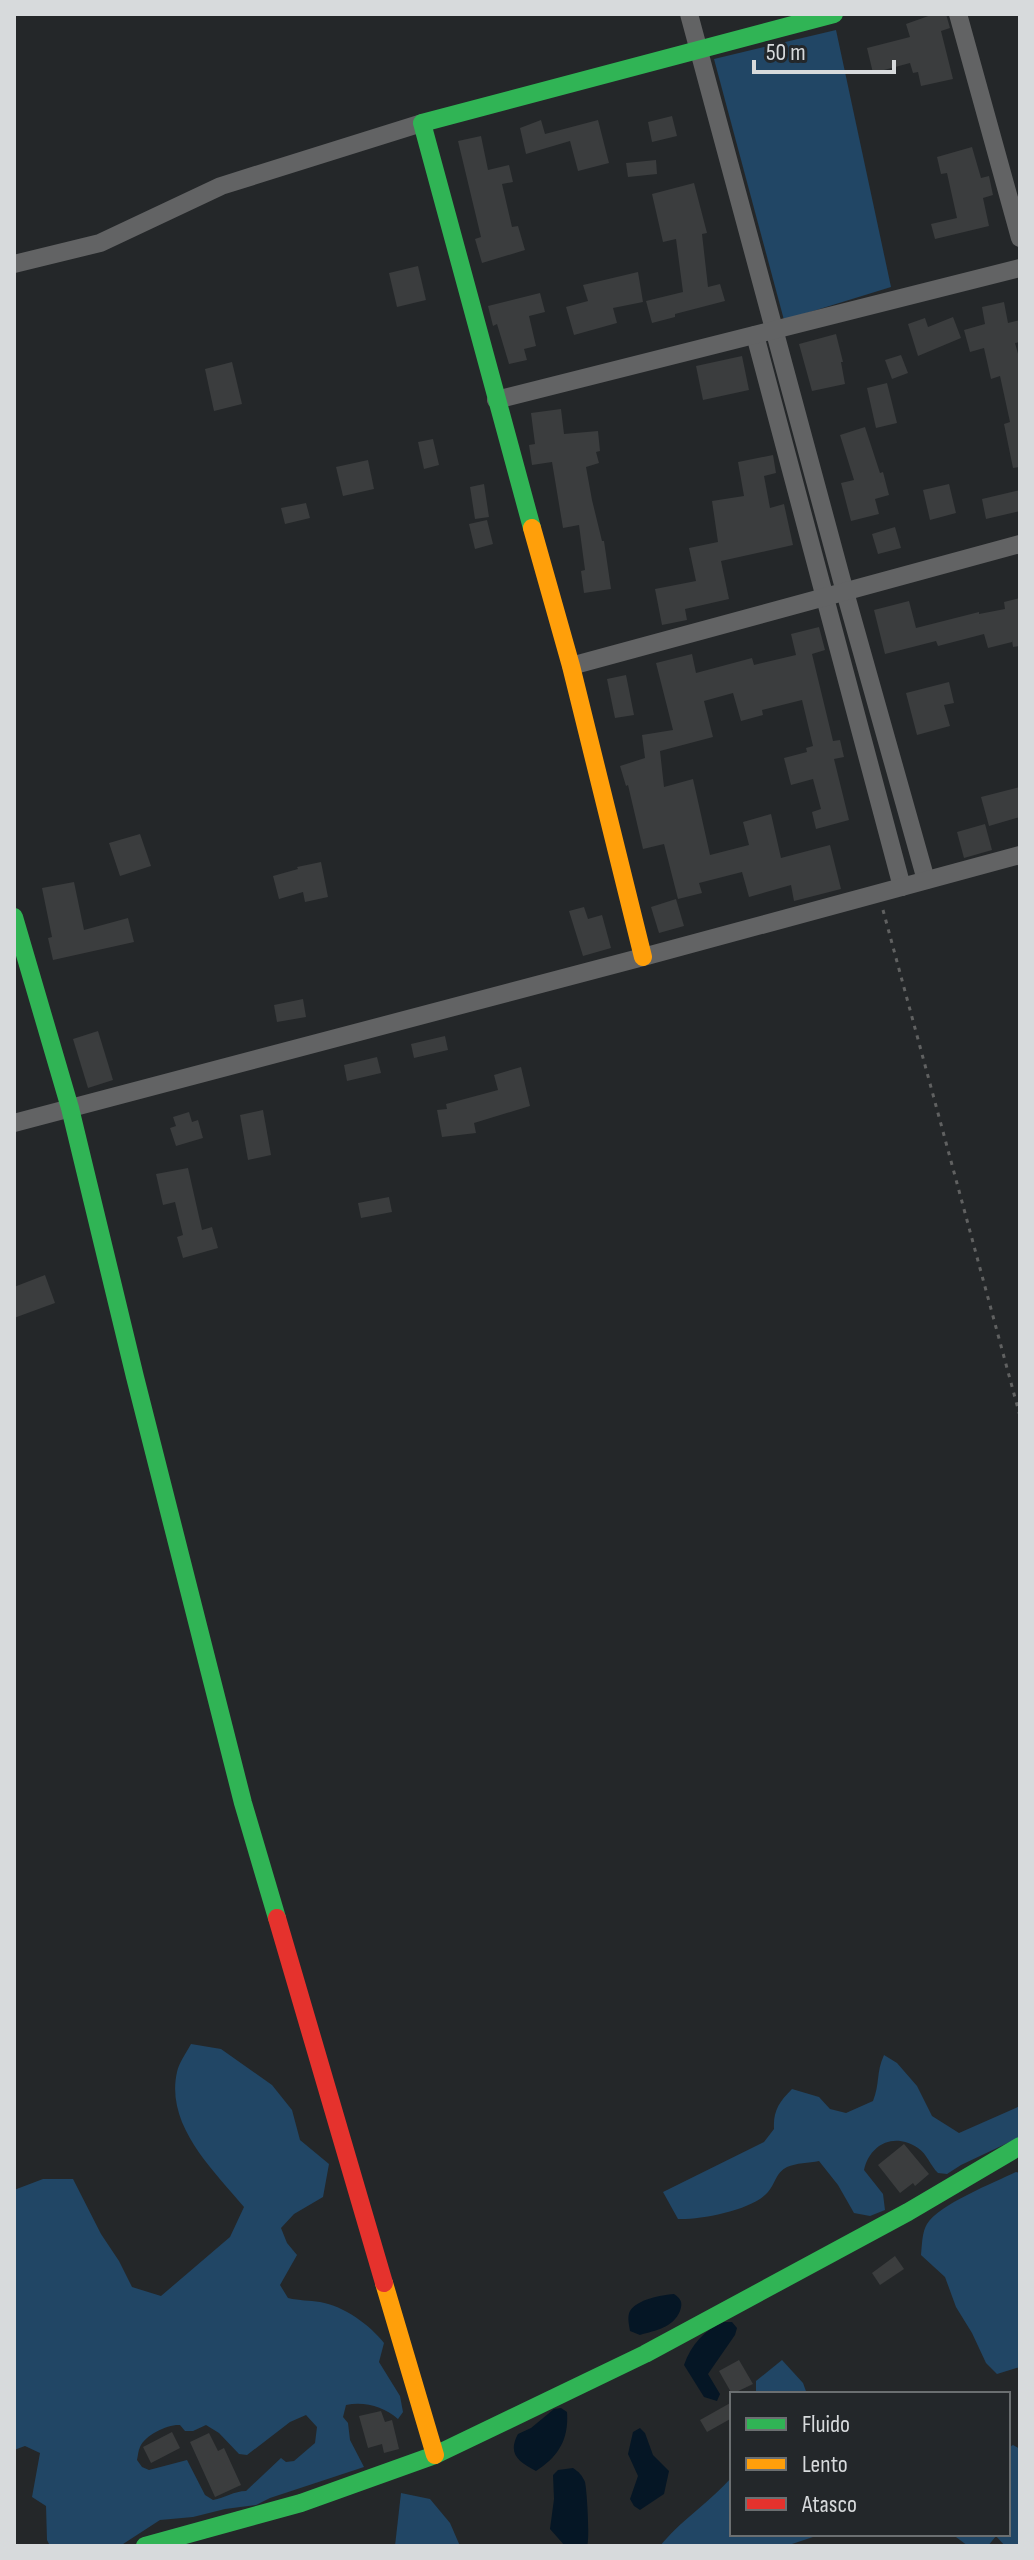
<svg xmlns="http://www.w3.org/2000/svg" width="1034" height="2560" viewBox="0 0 1034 2560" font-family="'Sofia Sans Condensed',sans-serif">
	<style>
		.green { fill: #214665; fill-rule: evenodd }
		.water { fill: #051625 }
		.building { fill: #3b3d3e }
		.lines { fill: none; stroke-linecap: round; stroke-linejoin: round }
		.path { stroke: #606161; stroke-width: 3; stroke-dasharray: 4 6; stroke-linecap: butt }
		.street { stroke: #626364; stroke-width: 18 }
		.fast { stroke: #30b455; stroke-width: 18 }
		.slow { stroke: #ff9f0a; stroke-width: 18 }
		.jam { stroke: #e5322d; stroke-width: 18 }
	</style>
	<rect width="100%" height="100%" fill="#242729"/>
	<g class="green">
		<path d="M836 30 891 287 784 320 714 59Z"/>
		<path d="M191 2044 221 2049 272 2085 292 2110 300 2140 329 2164 323 2197 294 2214 281 2228 287 2243 297 2255 280 2285 288 2298C300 2301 309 2300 320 2302 344 2306 370 2325 384 2343L379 2362 400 2396 403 2412 398 2419C384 2407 365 2401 346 2405L343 2417 348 2423 350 2440 364 2467 270 2498 256 2505 225 2509 193 2517 160 2520 120 2546H50L47 2540 46 2506 32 2497 40 2453 25 2446 14 2450V2190L43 2179H73L101 2234 119 2261 132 2287 161 2296 230 2237 244 2207C213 2170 165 2125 177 2072 179 2063 186 2053 191 2044ZM306 2415 317 2427 315 2443 294 2461 286 2462 281 2458 246 2491C234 2491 225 2498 213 2500L205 2495 187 2460 149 2470 142 2467 137 2460C138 2456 138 2451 140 2447 145 2435 168 2424 180 2425L185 2431H193L206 2425 219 2433 239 2454 247 2455 290 2422Z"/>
		<path d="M884 2055 897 2063 917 2086 932 2116 959 2133 1020 2106V2137L961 2165 947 2174 938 2173C930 2165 927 2154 918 2148 894 2132 870 2144 864 2170L883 2194 885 2210 870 2216 854 2213 838 2185 819 2161C809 2163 796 2163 787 2167 776 2172 775 2184 768 2192 753 2210 700 2220 678 2219L663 2192 764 2142 774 2129C773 2111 779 2102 792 2089L819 2097 830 2109 846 2113 873 2101C880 2084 876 2072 884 2055Z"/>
		<path d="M1016 2172 1020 2173V2367L997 2374 986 2363 972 2333 956 2307 945 2277 921 2255C922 2245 922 2232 927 2224 938 2205 995 2182 1016 2172Z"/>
		<path d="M782 2360 803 2383 807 2394H756V2381Z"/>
		<path d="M1013 2445 1020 2449V2546H1005L996 2536 988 2546H968L952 2534H1008V2448Z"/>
		<path d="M732 2477V2534H822L786 2546H660C681 2520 710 2502 732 2477Z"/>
		<path d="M401 2493 430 2499 450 2523 460 2546H395Z"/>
	</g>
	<g class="water">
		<path d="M674 2294C681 2299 683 2302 680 2311 673 2328 656 2330 640 2335L630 2331C629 2325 627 2316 630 2311 638 2299 661 2295 674 2294Z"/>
		<path d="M724 2322H732L737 2328 735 2335 708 2374 720 2394 717 2401 704 2397 684 2365C691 2345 704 2330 724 2322Z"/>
		<path d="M561 2408 567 2412C569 2440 558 2457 536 2471 519 2462 507 2454 518 2434L531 2428 554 2409Z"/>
		<path d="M640 2428 645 2433 653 2455 669 2471 664 2494 640 2510 634 2506 630 2499 638 2476 628 2454 633 2432Z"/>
		<path d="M573 2468C579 2472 582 2475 585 2482 587 2491 590 2539 587 2546H565L550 2529 554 2499 553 2475 558 2470Z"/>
	</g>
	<g class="building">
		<path d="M934 14H946L950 28 941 31 953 79 921 86 918 72 913 73 910 63 873 73 867 48 910 37 906 24Z"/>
		<path d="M672 116 677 136 652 142 648 122Z"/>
		<path d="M541 120 545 134 598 120 609 163 578 171 570 141 526 154 520 128Z"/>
		<path d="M481 136 488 170 509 165 513 182 502 184 512 227 518 226 525 250 482 263 475 239 481 237 458 141Z"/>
		<path d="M972 147 981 178 989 176 993 195 983 198 989 226 935 239 931 224 957 218 947 173 941 174 937 157Z"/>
		<path d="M656 160 657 174 628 177 626 163Z"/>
		<path d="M694 183 707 233 702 234 708 287 720 284 725 301 675 314V317L652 323 646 301 683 292 676 239 663 242 652 194Z"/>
		<path d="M418 266 426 300 397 307 389 273Z"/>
		<path d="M638 272 643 302 613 308 617 323 574 335 566 307 588 301 583 285Z"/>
		<path d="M540 293 545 312 529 316 536 346 524 349 527 360 509 364 497 324 493 326 488 306Z"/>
		<path d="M1004 302 1008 323 1020 320V342L1015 343 1020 361V467L1013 468 1004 424 1010 422 1000 376 991 379 984 348 970 352 964 330 985 324 982 307Z"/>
		<path d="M953 317 961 338 918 356 908 324 925 318 928 327Z"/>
		<path d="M836 334 843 362H841L845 384 812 391 799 344Z"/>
		<path d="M901 355 908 373 892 379 885 360Z"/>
		<path d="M742 356 749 390 703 400 696 366Z"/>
		<path d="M232 362 242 404 214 411 205 369Z"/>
		<path d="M887 383 897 423 876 428 867 388Z"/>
		<path d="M561 409 564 434 598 431 600 451 596 452 599 463 586 467 592 500 602 541H604L611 589 584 593 581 571 585 570 579 525 563 528 552 462 532 465 529 445 535 444 531 413Z"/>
		<path d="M865 427 880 473 883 472 889 495 875 499 879 514 851 521 841 483 854 480 840 435Z"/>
		<path d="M433 439 439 465 424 469 418 442Z"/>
		<path d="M773 455 776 473 764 476 770 508 784 504 793 545 721 561 729 599 685 609 687 620 662 625 655 589 696 581 689 548 718 542 712 501 744 496 738 462Z"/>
		<path d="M368 460 374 489 343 496 336 467Z"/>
		<path d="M484 484 489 517 475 519 470 487Z"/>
		<path d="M949 484 956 513 930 520 923 490Z"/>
		<path d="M1020 490V511L986 519 982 499Z"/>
		<path d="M306 503 310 518 285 524 281 508Z"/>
		<path d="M487 520 493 544 475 549 469 524Z"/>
		<path d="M895 527 901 548 878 554 872 534Z"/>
		<path d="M1020 598V646L1013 647 1012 640V642L988 648 984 634 938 646 936 641 885 654 874 610 909 601 916 628 979 612V614L1005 609 1004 602Z"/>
		<path d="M819 627 825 650 812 654 833 741 840 740 844 757 834 759 849 820 816 829 812 812 821 809 813 779 791 785 784 758 807 752 806 748 813 746 802 700 762 710 763 715 741 721 733 693 704 701 713 737 660 751 664 787 693 779 710 855 749 845 743 822 771 814 781 858 830 845 841 889 794 901 791 885 749 897 742 872 699 883 702 893 678 899 664 844 643 849 628 785 626 786 620 766 645 758 642 735 673 730 656 663 692 654 696 673 752 658 754 665 796 655 791 634Z"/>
		<path d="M626 675 634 715 615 718 607 679Z"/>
		<path d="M949 682 954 703 944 705 950 726 917 735 906 693Z"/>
		<path d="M1020 787V817L989 826 981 797Z"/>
		<path d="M985 824 992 850 964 858 957 832Z"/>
		<path d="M140 834 151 866 120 876 109 843Z"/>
		<path d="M321 862 328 897 305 902 303 892 279 899 273 876 298 869 297 867Z"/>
		<path d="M74 882 84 930 128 918 134 942 53 960 48 938 52 937 42 888Z"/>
		<path d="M676 899 684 926 659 933 651 907Z"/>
		<path d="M584 907 588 919 602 915 611 948 583 956 569 911Z"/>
		<path d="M303 999 306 1017 277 1022 274 1005Z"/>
		<path d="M98 1031 113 1080 88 1088 73 1039Z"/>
		<path d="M445 1036 448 1050 414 1058 411 1044Z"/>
		<path d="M377 1057 381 1073 347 1081 344 1065Z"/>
		<path d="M521 1067 530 1106 474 1123 476 1133 442 1137 437 1110 447 1109 446 1104 498 1090 494 1075Z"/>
		<path d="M263 1110 271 1155 248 1160 240 1115Z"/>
		<path d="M189 1112 192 1122 198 1120 203 1138 176 1146 170 1128 176 1126 173 1117Z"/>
		<path d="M188 1168 202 1230 212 1227 218 1248 183 1258 177 1237 183 1235 175 1202 163 1205 156 1174Z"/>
		<path d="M389 1197 392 1212 361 1218 358 1203Z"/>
		<path d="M45 1275 55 1303 14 1318V1287Z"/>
		<path d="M904 2144 929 2174 915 2186 913 2183 900 2193 878 2165Z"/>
		<path d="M895 2256 904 2269 880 2285 872 2273Z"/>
		<path d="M739 2360 753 2384 732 2394 719 2371Z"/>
		<path d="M732 2402V2418L707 2432 700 2420Z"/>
		<path d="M381 2411 385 2422 392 2420 399 2449 384 2453 382 2444 368 2448 359 2416Z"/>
		<path d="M172 2432 180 2448 151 2463 143 2447Z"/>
		<path d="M209 2433 218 2451 224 2448 241 2485 215 2497 190 2442Z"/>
	</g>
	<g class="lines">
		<path class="path" d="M883 910 1020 1416"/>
		<g class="street">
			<path d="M689 14 845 592 926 880"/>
			<path d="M958 14 1020 238"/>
			<path d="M14 264 100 243 221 186 422 123"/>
			<path d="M755 335 902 887"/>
			<path d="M496 400 1020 268"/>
			<path d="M571 666 1020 544"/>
			<path d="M14 1123 643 957 1020 855"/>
		</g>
		<g class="fast">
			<path d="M532 528 422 123 834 14"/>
			<path d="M14 917 70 1108 135 1377 243 1803 277 1918"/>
			<path d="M145 2546 301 2503 435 2455 645 2354 908 2212 1020 2146"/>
		</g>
		<g class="slow">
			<path d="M532 528 571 666 643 957"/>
			<path d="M384 2283 435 2455"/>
		</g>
		<path class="jam" d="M277 1918 384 2283"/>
	</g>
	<rect width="1034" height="2560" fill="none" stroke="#d7dadc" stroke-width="32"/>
	<rect x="730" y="2392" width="280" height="144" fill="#23272a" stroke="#6b6f71" stroke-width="2"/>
	<rect x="746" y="2418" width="40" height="12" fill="#30b455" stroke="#6b6f71" stroke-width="2"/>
	<text x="802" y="2432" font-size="24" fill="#d7dadc">Fluido</text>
	<rect x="746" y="2458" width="40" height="12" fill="#ff9f0a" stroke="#6b6f71" stroke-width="2"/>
	<text x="802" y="2472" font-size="24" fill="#d7dadc">Lento</text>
	<rect x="746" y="2498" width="40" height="12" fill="#e5322d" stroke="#6b6f71" stroke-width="2"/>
	<text x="802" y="2512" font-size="24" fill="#d7dadc">Atasco</text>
	<path d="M754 60v12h140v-12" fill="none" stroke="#d7dadc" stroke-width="4"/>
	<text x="766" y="60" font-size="24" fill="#d7dadc" stroke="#23272a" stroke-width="6" paint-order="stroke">50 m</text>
</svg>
